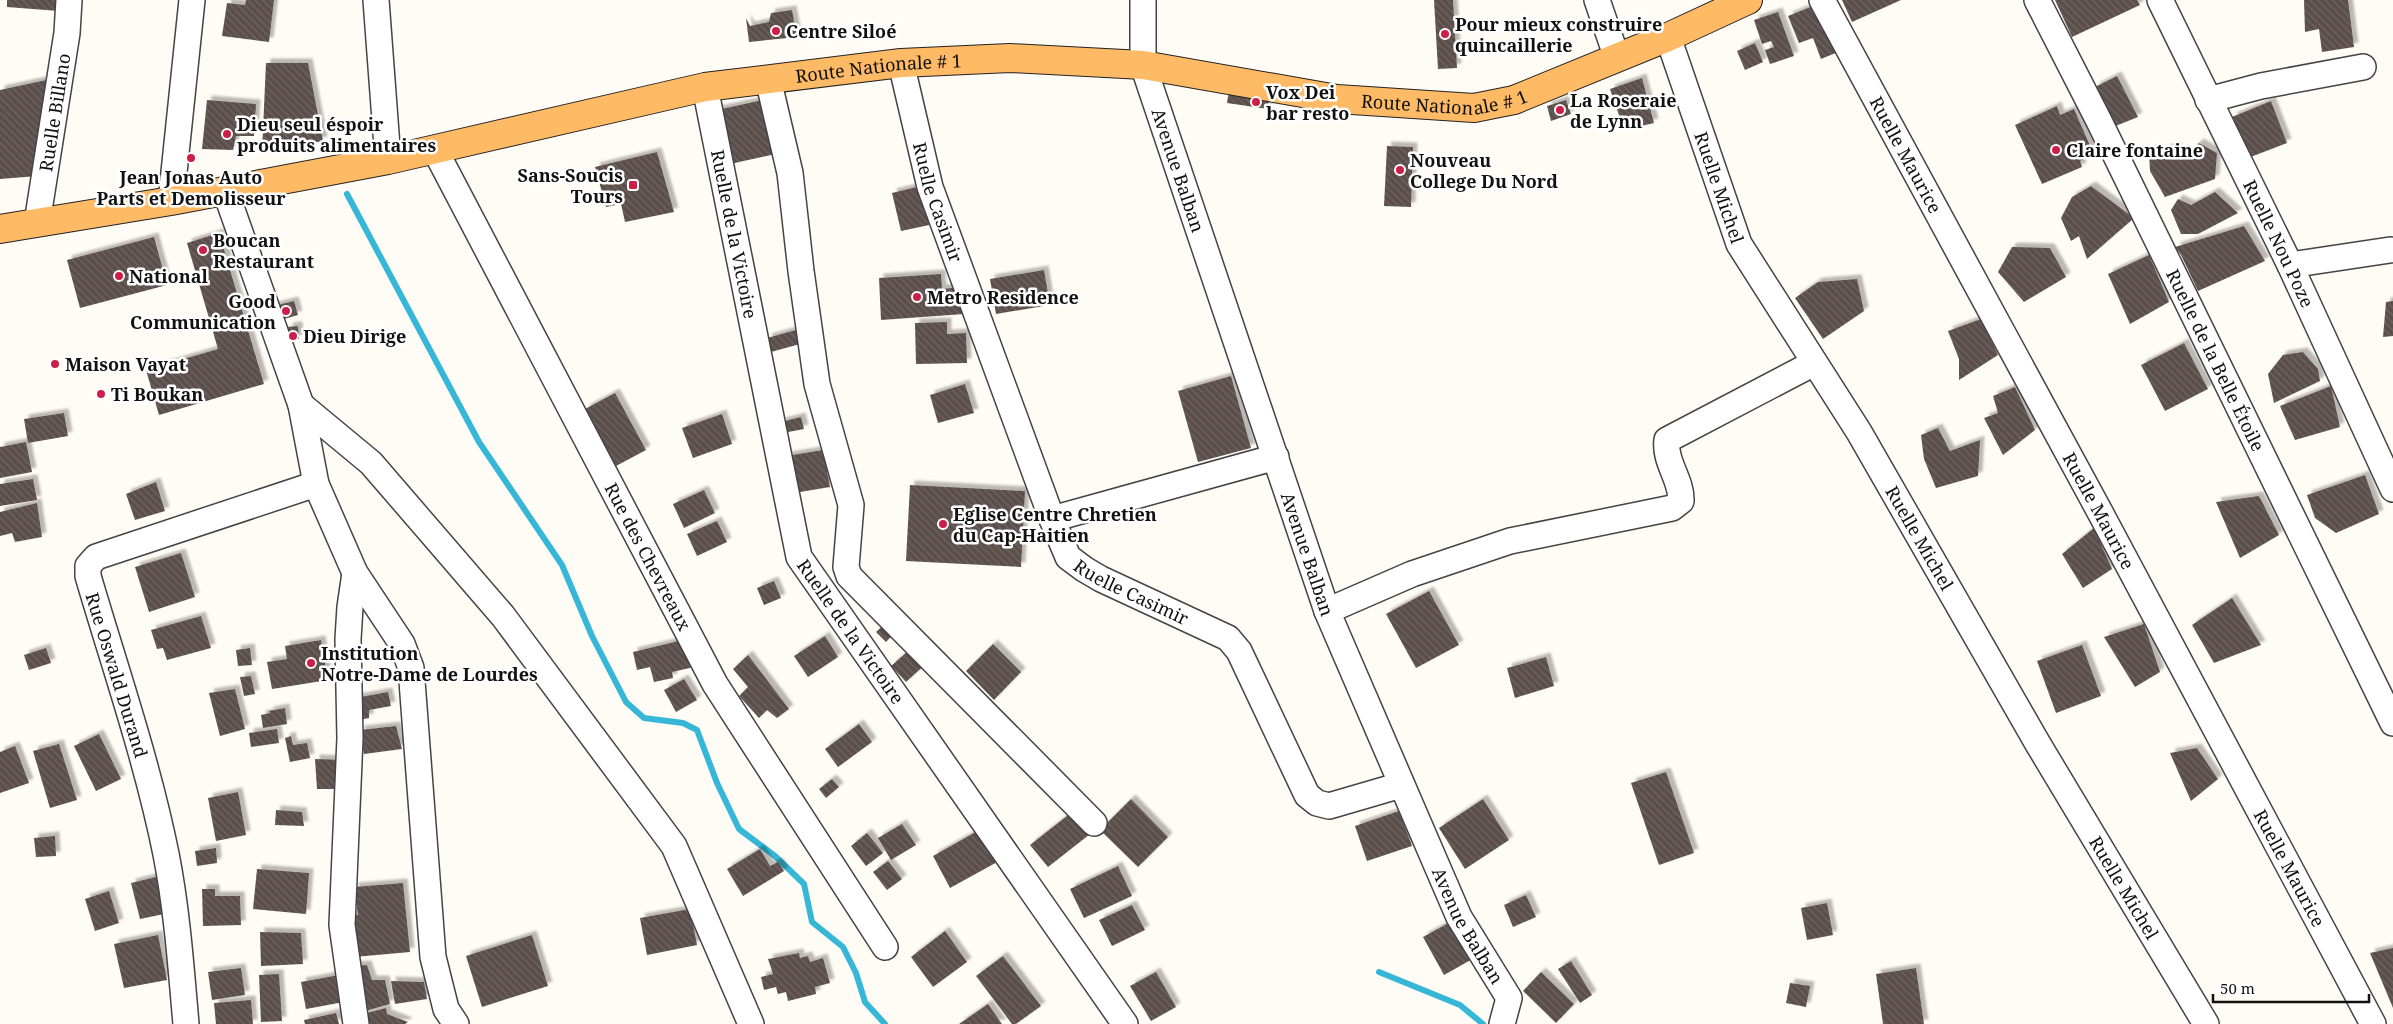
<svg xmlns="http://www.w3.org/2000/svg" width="2393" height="1024" viewBox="0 0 2393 1024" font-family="'Noto Serif',serif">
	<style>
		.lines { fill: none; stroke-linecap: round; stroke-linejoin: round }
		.stream { stroke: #37b7d7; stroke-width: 6 }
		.building { fill: url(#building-back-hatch); filter: url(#shadow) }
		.minor-casing { stroke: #444; stroke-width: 28 }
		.major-casing { stroke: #222; stroke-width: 30 }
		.minor { stroke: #fff; stroke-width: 25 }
		.major { stroke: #ffba65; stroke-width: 28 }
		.poi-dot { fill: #cc1e49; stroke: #fff; stroke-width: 2 }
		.labels { text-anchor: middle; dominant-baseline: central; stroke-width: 5; stroke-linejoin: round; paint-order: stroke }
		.poi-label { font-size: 18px; font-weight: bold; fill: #111; stroke: #fff; text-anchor: start }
		.street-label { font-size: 18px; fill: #111; stroke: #fff }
	</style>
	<defs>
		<pattern id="building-back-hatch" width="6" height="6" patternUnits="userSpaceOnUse" patternTransform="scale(1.25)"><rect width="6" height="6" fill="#5b4f4c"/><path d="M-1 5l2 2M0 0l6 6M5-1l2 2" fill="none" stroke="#6e6462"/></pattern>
		<filter id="shadow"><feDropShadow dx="4.5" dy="-4.5" stdDeviation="1" flood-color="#0004"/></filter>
	</defs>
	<rect width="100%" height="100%" fill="#fffbf5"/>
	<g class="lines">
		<g class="stream">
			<path d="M347 194 479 442 562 565 592 636 626 702 644 718 683 723 697 730 717 783 739 829 775 856 804 884 812 922 843 947 856 973 865 1002 885 1024"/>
			<path d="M1379 972 1460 1005 1483 1024"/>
		</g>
	</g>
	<g class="building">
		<path d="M7 0H60L59 11 7 7Z"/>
		<path d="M246 0H274L269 42 222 36 227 3 245 5Z"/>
		<path d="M1434 0H1453L1457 68 1438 69Z"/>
		<path d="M1842 0H1901L1852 22Z"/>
		<path d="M2055 0H2137L2140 5 2072 37Z"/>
		<path d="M2304 0H2348L2354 47 2322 52 2319 29 2305 32Z"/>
		<path d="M1818 4 1838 52 1821 59 1813 38 1799 43 1788 16Z"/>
		<path d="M792 10 797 37 749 42 746 18 750 26 769 22 771 13Z"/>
		<path d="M1778 12 1794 56 1770 64 1765 50 1774 47 1771 41 1762 44 1754 20Z"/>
		<path d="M1755 43 1763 62 1745 70 1737 51Z"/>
		<path d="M266 63H308L323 141 262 151Z"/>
		<path d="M2117 76 2138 117 2113 127 2095 87Z"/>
		<path d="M1642 78 1654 123 1624 130 1610 89Z"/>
		<path d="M51 79 38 176 0 179V90Z"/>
		<path d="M1229 90 1269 96 1268 109 1227 103Z"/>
		<path d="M767 99 780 153 730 164 717 110Z"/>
		<path d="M207 100 256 104 254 136H236L233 150 202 149Z"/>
		<path d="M1566 100 1571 114 1551 121 1547 106Z"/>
		<path d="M2271 101 2287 143 2248 158 2232 117Z"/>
		<path d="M2057 106 2060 115 2074 109 2094 155 2080 161 2082 167 2042 184 2015 125Z"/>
		<path d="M2199 143 2217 153 2215 179 2165 197 2150 171 2149 153 2176 147 2186 157Z"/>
		<path d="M1387 146 1413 147 1411 207 1384 206Z"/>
		<path d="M657 152 674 212 625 222 621 204 606 207 595 167Z"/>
		<path d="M925 185 934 224 901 231 892 193Z"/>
		<path d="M2091 186 2134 218 2087 259 2079 236 2071 241 2061 218 2072 197Z"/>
		<path d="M2215 192 2238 213 2198 234H2181L2171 210 2178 199 2191 205Z"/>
		<path d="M2244 226 2265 261 2198 291 2181 255 2175 247Z"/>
		<path d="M219 233 264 384 159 415 146 370 218 349 187 243Z"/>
		<path d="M154 237 167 285 80 308 67 260Z"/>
		<path d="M2012 247 2050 248 2066 277 2024 302 1998 272Z"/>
		<path d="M2149 255 2169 302 2130 324 2108 274Z"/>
		<path d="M1044 270 1050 305 996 314 990 279Z"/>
		<path d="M941 274 942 289 962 287 964 314 881 320 879 278Z"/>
		<path d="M1857 279 1864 311 1823 339 1795 298 1818 282Z"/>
		<path d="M294 301 298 315 277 321 274 306Z"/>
		<path d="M2393 301V336L2383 337 2386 302Z"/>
		<path d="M1981 319 1998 355 1959 380V359L1948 331Z"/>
		<path d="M947 322V334L966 333 967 363 916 364 915 323Z"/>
		<path d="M298 326 299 339 284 341 283 331H289L288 327Z"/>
		<path d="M796 330 800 344 771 352 767 338Z"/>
		<path d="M2184 343 2208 389 2165 411 2141 365Z"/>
		<path d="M2303 352 2318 369 2320 381 2274 403 2268 374 2283 355Z"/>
		<path d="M1231 376 1251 448 1198 462 1178 391Z"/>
		<path d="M965 384 974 413 938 423 930 395Z"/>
		<path d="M2331 386 2340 427 2295 440 2280 406Z"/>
		<path d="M2015 387 2035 430 2003 455 1984 418 1998 413 1993 396Z"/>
		<path d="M615 393 646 450 616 466 585 409Z"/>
		<path d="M64 413 68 436 28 443 24 419Z"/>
		<path d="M722 414 732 444 693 458 682 428Z"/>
		<path d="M801 417 804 429 783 433 781 422Z"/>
		<path d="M1938 428 1950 451 1980 440 1978 476 1936 488 1924 459 1921 435Z"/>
		<path d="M26 442 32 472 0 478V447Z"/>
		<path d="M823 450 830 487 794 493 787 456Z"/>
		<path d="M2365 475 2379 514 2336 533 2315 518 2307 495Z"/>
		<path d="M33 479 37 500 0 506V484Z"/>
		<path d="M156 482 165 511 135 520 126 494Z"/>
		<path d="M910 485 1025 491 1021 567 906 561Z"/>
		<path d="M704 490 715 513 684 528 673 504Z"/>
		<path d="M2259 496 2279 535 2240 558 2216 502Z"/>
		<path d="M37 503 42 537 15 542 12 533 0 536V512Z"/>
		<path d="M717 521 727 542 697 556 687 534Z"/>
		<path d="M2094 528 2112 569 2083 588 2062 554Z"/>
		<path d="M181 553 195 597 149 612 135 567Z"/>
		<path d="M774 581 781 598 764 605 757 588Z"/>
		<path d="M1429 591 1459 645 1416 668 1386 614Z"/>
		<path d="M2232 598 2261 645 2214 663 2192 625Z"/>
		<path d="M201 616 211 648 167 660 163 648 157 649 151 630Z"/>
		<path d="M890 619 899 628 886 642 876 632Z"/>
		<path d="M2144 624 2160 672 2135 687 2104 637Z"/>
		<path d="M825 636 838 657 808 677 794 656Z"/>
		<path d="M687 639 694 667 672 672 673 678 654 682 650 667 637 670 633 652Z"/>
		<path d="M321 640 328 680 272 689 267 662 287 659 285 646Z"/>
		<path d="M993 644 1021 672 994 700 966 671Z"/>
		<path d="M915 645 929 661 906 682 891 666Z"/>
		<path d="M2082 645 2101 696 2056 713 2037 661Z"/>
		<path d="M46 648 51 663 29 670 24 655Z"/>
		<path d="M250 648 252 665 238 666 236 650Z"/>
		<path d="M748 655 789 709 777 718 767 710 759 718 739 696 748 687 733 669Z"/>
		<path d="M1546 657 1554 686 1515 698 1507 668Z"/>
		<path d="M251 676 255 694 244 696 240 677Z"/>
		<path d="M684 679 697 700 676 712 664 690Z"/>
		<path d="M235 689 245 729 220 736 209 693Z"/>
		<path d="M388 692 391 706 369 710V718L359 720 355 698Z"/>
		<path d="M285 708 287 724 263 728 261 715 270 713 269 711Z"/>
		<path d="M859 724 872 742 838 767 825 749Z"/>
		<path d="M396 726 402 749 364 754 360 730Z"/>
		<path d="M277 729 279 743 251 747 249 733Z"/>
		<path d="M99 734 121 779 96 791 74 746Z"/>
		<path d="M291 736 293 745 307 743 310 758 290 762 285 738Z"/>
		<path d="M59 744 77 800 50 808 33 751Z"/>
		<path d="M15 746 29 783 0 793V752Z"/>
		<path d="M2197 748 2218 779 2191 801 2170 753Z"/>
		<path d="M315 759 346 760 344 789H317Z"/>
		<path d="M1666 772 1694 853 1659 865 1631 783Z"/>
		<path d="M832 779 839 787 826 798 819 789Z"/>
		<path d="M238 792 246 835 216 841 208 798Z"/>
		<path d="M1131 799 1168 837 1138 867 1100 830Z"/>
		<path d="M1483 799 1509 840 1465 869 1439 828Z"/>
		<path d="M276 810 302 812 304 826 275 825Z"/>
		<path d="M1399 811 1412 846 1367 861 1355 826Z"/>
		<path d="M1072 812 1090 834 1048 867 1030 845Z"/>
		<path d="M902 824 916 845 891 860 878 838Z"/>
		<path d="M981 829 999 861 950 888 933 856Z"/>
		<path d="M867 833 883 853 866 866 851 846Z"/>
		<path d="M55 836 56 856 36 857 34 838Z"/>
		<path d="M216 848 217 863 197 866 195 851Z"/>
		<path d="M760 849 770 866 778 862 784 871 743 896 727 869Z"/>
		<path d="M888 861 902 879 887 890 873 872Z"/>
		<path d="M1118 866 1132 896 1084 918 1070 889Z"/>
		<path d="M257 869 309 873 306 914 253 909Z"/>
		<path d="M156 877 164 914 140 919 131 883Z"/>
		<path d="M403 883 410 952 354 957 350 916 358 915 354 887Z"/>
		<path d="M202 889H215V896H240L241 925 203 926Z"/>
		<path d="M109 891 119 923 95 931 85 899Z"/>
		<path d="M1526 895 1536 917 1513 927 1504 905Z"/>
		<path d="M1827 903 1833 935 1807 940 1801 908Z"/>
		<path d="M1132 905 1145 930 1112 946 1099 920Z"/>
		<path d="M690 909 697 945 647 955 640 918Z"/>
		<path d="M1454 920 1476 957 1444 975 1423 937Z"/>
		<path d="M945 931 967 962 933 987 911 957Z"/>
		<path d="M260 932 301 933 303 964 261 966Z"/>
		<path d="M158 935 167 980 124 988 114 944Z"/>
		<path d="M532 935 548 986 482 1007 466 956Z"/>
		<path d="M2393 948V1008L2370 953Z"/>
		<path d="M799 953 800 958 808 956 810 962 823 958 830 983 815 987 816 994 788 1001 786 992 778 994 776 987 764 990 761 977 773 974 768 959Z"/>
		<path d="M1003 956 1041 1006 1016 1024H1012L976 976Z"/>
		<path d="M1571 961 1592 995 1580 1003 1558 969Z"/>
		<path d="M367 965 372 980H385L390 1004 362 1012 352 966Z"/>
		<path d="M241 968 245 995 212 1000 208 972Z"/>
		<path d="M1916 968 1924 1024H1883L1876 974Z"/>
		<path d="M1156 972 1176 1007 1151 1021 1130 986Z"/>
		<path d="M1541 972 1574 1004 1556 1023 1523 991Z"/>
		<path d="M279 974 282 1021 261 1022 259 975Z"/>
		<path d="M339 975 344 1002 306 1009 301 982Z"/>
		<path d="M391 981 424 982 427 999 395 1004Z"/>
		<path d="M1790 983 1810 986 1806 1007 1786 1003Z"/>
		<path d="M251 1000 253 1024H216L214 1003Z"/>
		<path d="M988 1004 1002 1024H959Z"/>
		<path d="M386 1008 387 1014 408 1022 405 1024H366L363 1014Z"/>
		<path d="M336 1013 339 1024H305L304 1020Z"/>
	</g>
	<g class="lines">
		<g class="minor-casing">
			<g id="minor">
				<path d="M376 0 388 160"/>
				<path id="s1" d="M1143 0V65L1327 611 1459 917 1509 998 1502 1024"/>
				<path d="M1597 0 1617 58"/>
				<path id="s2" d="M1822 0 2101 514 2373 1024"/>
				<path id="s3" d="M2037 0 2099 121 2393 723"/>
				<path id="s4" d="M2160 0 2290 265 2393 489"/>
				<path id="s5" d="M1668 37 1739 244 1859 432 2038 744 2206 1024"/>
				<path id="s6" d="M901 63 930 187 1052 519 1068 557 1084 569 1101 579 1228 638 1239 651 1307 795 1317 803 1329 806 1401 785"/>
				<path d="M768 79 790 173 801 271 817 384 851 505 846 567 849 576 1094 823"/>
				<path id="s7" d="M705 87 799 557 1125 1024"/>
				<path d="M2208 100 2261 86 2363 67"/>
				<path id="s8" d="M435 150 715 684 885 947"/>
				<path d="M225 190 301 405 316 484 355 573 402 644 411 668 433 957 446 1009 456 1024"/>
				<path d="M171 201 192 0"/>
				<path id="s9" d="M37 223 67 33 69 0"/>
				<path d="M2290 265 2390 250"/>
				<path d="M301 405 371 463 503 616 674 846 751 1024"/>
				<path d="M1052 519 1276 457"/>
				<path d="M355 573 350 607 348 639 350 738 342 925 356 1024"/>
				<path d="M1327 611 1412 574 1510 541 1672 508 1681 501C1682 480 1664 462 1667 440L1814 363"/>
				<path d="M186 1024C181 967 177 910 166 854 147 760 115 668 88 576V566L96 557 316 484"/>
			</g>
		</g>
		<g class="major-casing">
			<g id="major">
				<path id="s10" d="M0 229 171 201 388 160 705 87 901 63 1010 58 1143 65 1337 99 1474 108 1514 100 1668 37 1748 0"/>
			</g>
		</g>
		<use href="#minor" class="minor"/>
		<use href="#major" class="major"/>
	</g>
	<g class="poi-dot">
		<circle cx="776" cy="31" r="5"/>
		<circle cx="1445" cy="34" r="5"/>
		<circle cx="1256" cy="102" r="5"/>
		<circle cx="1560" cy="110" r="5"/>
		<circle cx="227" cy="134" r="5"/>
		<circle cx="2056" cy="150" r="5"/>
		<circle cx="191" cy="158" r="5"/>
		<circle cx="1400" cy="170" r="5"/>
		<rect x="628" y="180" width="10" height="10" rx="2.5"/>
		<circle cx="203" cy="250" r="5"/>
		<circle cx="119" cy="276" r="5"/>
		<circle cx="917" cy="297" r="5"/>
		<circle cx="286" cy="311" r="5"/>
		<circle cx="293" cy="336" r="5"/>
		<circle cx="55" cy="364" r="5"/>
		<circle cx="101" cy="394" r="5"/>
		<circle cx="943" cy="524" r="5"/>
		<circle cx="311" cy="663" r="5"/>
	</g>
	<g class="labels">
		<g class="poi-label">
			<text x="1455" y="24">Pour mieux construire<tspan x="1455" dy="21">quincaillerie</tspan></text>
			<text x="786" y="31">Centre Siloé</text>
			<text x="1266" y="92">Vox Dei<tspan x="1266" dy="21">bar resto</tspan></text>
			<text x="1570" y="100">La Roseraie<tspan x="1570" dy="21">de Lynn</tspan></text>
			<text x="237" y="124">Dieu seul éspoir<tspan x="237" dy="21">produits alimentaires</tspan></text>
			<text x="2066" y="150">Claire fontaine</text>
			<text x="1410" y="160">Nouveau<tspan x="1410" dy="21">College Du Nord</tspan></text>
			<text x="623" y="175" text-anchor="end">Sans-Soucis<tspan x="623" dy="21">Tours</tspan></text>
			<text x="191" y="177" text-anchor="middle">Jean Jonas Auto<tspan x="191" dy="21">Parts et Demolisseur</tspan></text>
			<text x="213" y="240">Boucan<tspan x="213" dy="21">Restaurant</tspan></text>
			<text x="129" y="276">National</text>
			<text x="927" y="297">Metro Residence</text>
			<text x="276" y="301" text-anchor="end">Good<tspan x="276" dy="21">Communication</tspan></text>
			<text x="303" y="336">Dieu Dirige</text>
			<text x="65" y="364">Maison Vayat</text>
			<text x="111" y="394">Ti Boukan</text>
			<text x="953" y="514">Eglise Centre Chretien<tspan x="953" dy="21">du Cap-Haitien</tspan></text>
			<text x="321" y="653">Institution<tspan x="321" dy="21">Notre-Dame de Lourdes</tspan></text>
		</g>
		<g class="street-label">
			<text stroke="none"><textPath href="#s10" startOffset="894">Route Nationale # 1</textPath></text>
			<text stroke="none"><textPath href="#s10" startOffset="1464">Route Nationale # 1</textPath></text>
			<text stroke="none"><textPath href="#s9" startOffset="112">Ruelle Billano</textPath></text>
			<text stroke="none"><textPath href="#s2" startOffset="176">Ruelle Maurice</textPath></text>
			<text stroke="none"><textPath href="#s1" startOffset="176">Avenue Balban</textPath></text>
			<text stroke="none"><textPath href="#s5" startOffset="159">Ruelle Michel</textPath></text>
			<text stroke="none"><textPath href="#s6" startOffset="144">Ruelle Casimir</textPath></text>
			<text stroke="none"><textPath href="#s7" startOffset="150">Ruelle de la Victoire</textPath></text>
			<text stroke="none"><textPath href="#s4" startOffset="271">Ruelle Nou Poze</textPath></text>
			<text stroke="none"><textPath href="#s3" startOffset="402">Ruelle de la Belle Étoile</textPath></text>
			<text stroke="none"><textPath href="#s2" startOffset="581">Ruelle Maurice</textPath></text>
			<text stroke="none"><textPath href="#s5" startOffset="564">Ruelle Michel</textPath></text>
			<text stroke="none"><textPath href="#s1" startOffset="581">Avenue Balban</textPath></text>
			<text stroke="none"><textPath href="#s8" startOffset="459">Rue des Chevreaux</textPath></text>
			<text stroke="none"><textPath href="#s6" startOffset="595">Ruelle Casimir</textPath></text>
			<text stroke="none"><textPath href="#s7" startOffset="570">Ruelle de la Victoire</textPath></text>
			<text transform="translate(117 675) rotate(73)">Rue Oswald Durand</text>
			<text stroke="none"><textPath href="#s2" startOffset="986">Ruelle Maurice</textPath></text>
			<text stroke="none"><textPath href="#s5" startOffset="969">Ruelle Michel</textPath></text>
			<text stroke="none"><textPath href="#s1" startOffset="986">Avenue Balban</textPath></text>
		</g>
	</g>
	<path d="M2213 994v8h156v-8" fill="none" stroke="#111111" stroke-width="2.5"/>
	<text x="2220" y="994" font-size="15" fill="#111111" stroke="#ffffff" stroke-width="4" paint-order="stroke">50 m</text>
</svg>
